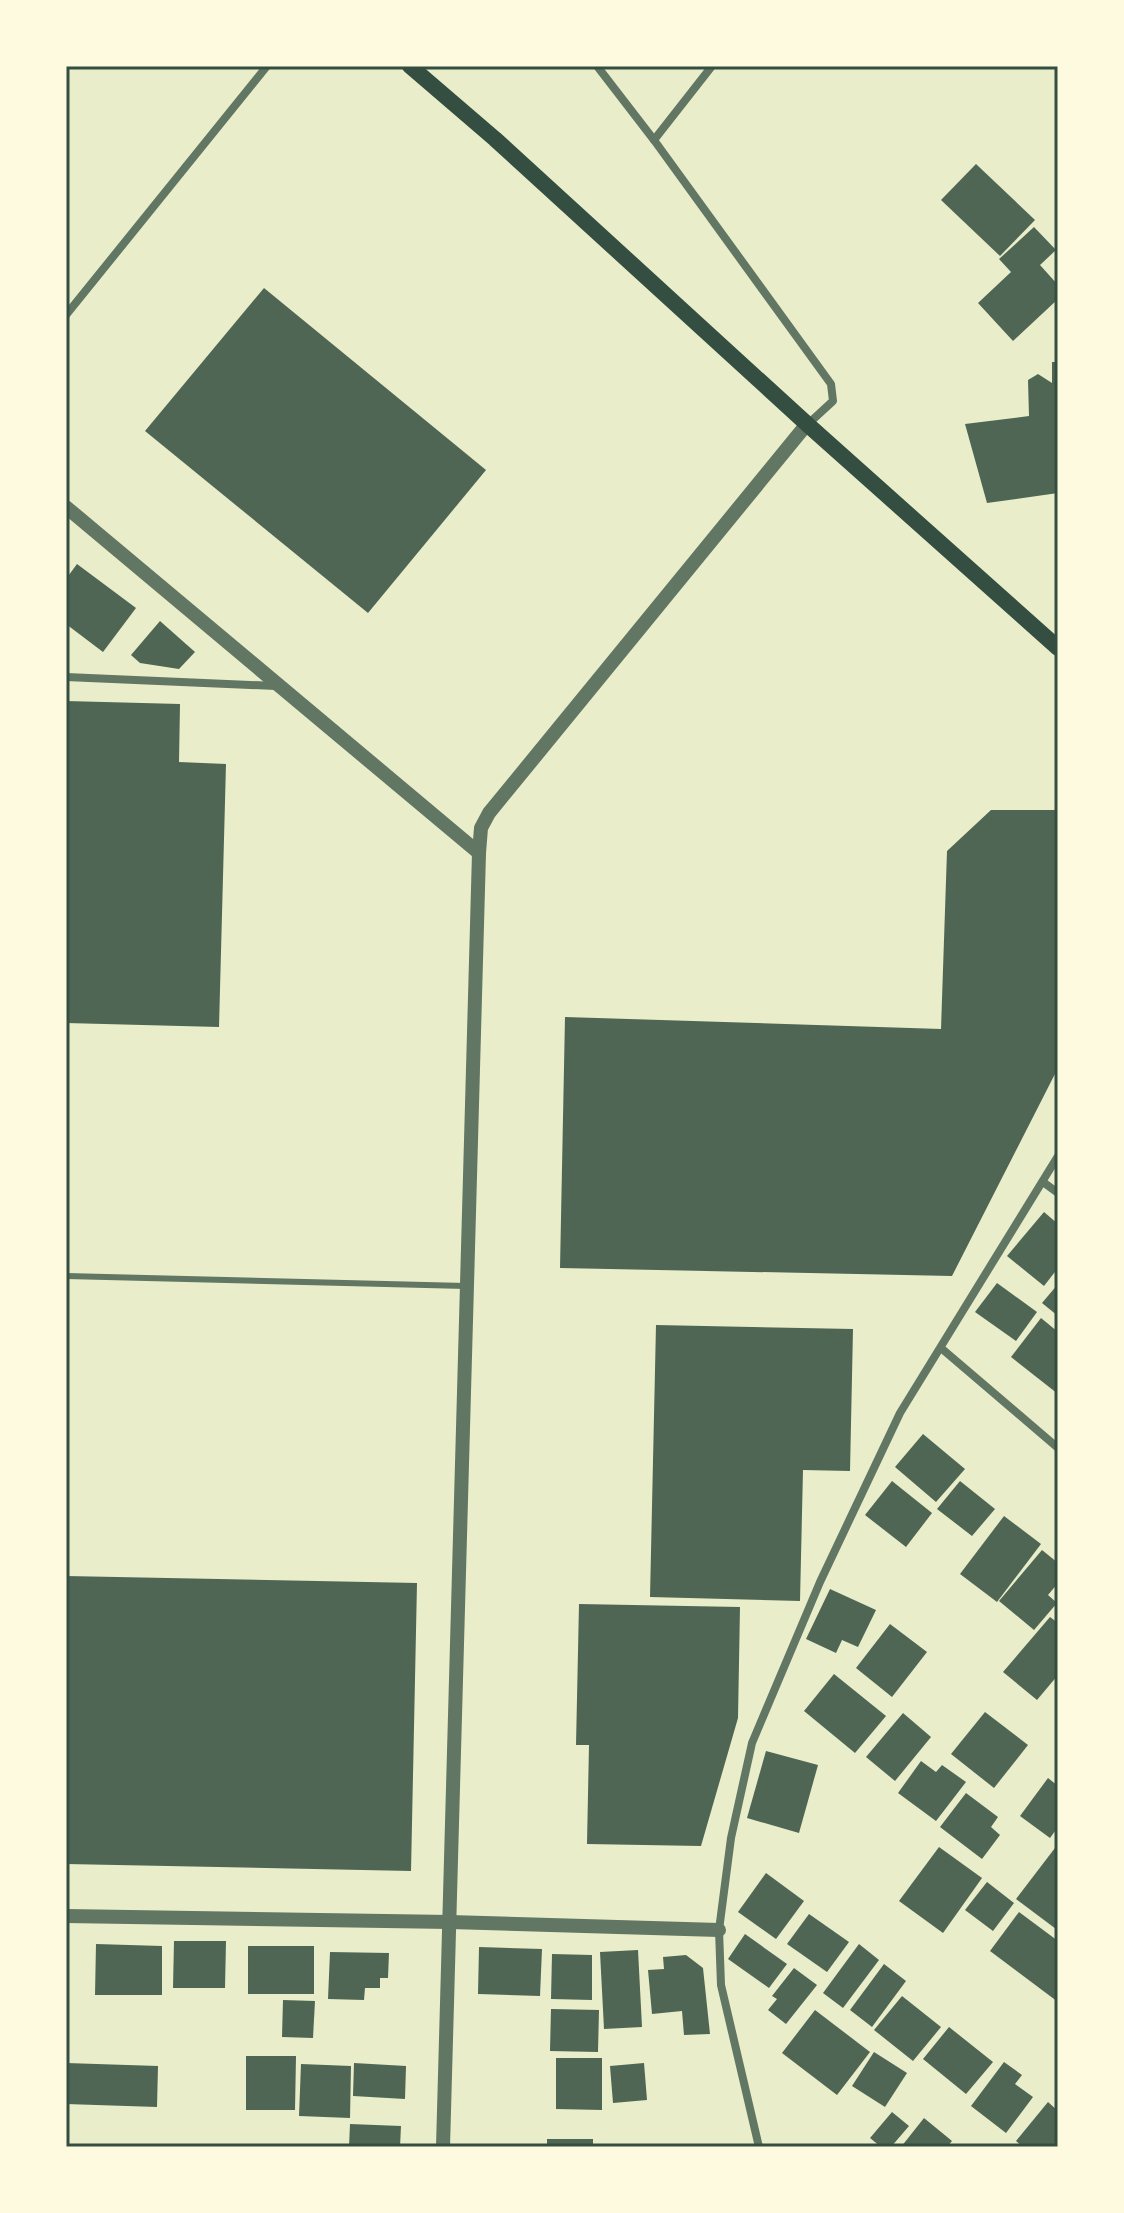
<svg xmlns="http://www.w3.org/2000/svg" width="1124" height="2213" viewBox="0 0 1124 2213" font-family="'PT Sans Narrow',sans-serif">
	<style>
		.building { fill: #4f6655 }
		.lines { fill: none; stroke-linecap: round; stroke-linejoin: round }
		.service { stroke: #617663; stroke-width: 6 }
		.minor { stroke: #617663; stroke-width: 8 }
		.tertiary { stroke: #617663; stroke-width: 14 }
		.secondary { stroke: #344e41; stroke-width: 16 }
		.neatline { fill: none; stroke: #344e41; stroke-width: 3 }
	</style>
	<rect width="100%" height="100%" fill="#e9edc9"/>
	<g class="building">
		<path d="M976 164 1035 220 1000 256 941 200Z"/>
		<path d="M1034 227 1056 250 1040 265 1058 285V299L1013 341 978 303 1011 272 999 259Z"/>
		<path d="M264 288 486 470 368 613 145 431Z"/>
		<path d="M1052 362H1058V493L987 503 965 424 1029 416 1028 380 1038 374 1052 383Z"/>
		<path d="M77 564 136 608 103 652 66 624V579Z"/>
		<path d="M160 621 195 652 179 669 140 663 131 655Z"/>
		<path d="M66 701 180 704 179 762 226 764 219 1027 66 1023Z"/>
		<path d="M991 810H1058V1068L952 1276 560 1268 565 1017 941 1029 947 851Z"/>
		<path d="M1044 1212 1058 1224V1268L1044 1286 1007 1256Z"/>
		<path d="M997 1283 1037 1312 1016 1341 975 1312Z"/>
		<path d="M1058 1284V1316L1042 1303Z"/>
		<path d="M1041 1318 1058 1332V1394L1011 1357Z"/>
		<path d="M656 1325 853 1329 850 1471 803 1470 800 1601 650 1597Z"/>
		<path d="M923 1434 965 1469 936 1502 895 1467Z"/>
		<path d="M892 1481 932 1513 906 1547 865 1515Z"/>
		<path d="M960 1481 995 1509 972 1536 937 1509Z"/>
		<path d="M1004 1516 1041 1544 997 1602 960 1574Z"/>
		<path d="M1042 1550 1058 1563V1583L1048 1595 1057 1603 1034 1630 999 1601Z"/>
		<path d="M66 1576 417 1583 411 1871 66 1864Z"/>
		<path d="M830 1589 876 1610 858 1647 842 1640 836 1653 806 1639Z"/>
		<path d="M579 1604 740 1607 738 1718 701 1846 587 1844 589 1745H576Z"/>
		<path d="M1050 1617 1058 1623V1675L1037 1700 1003 1672Z"/>
		<path d="M890 1624 927 1652 892 1697 856 1668Z"/>
		<path d="M834 1674 886 1716 855 1753 804 1711Z"/>
		<path d="M985 1712 1028 1745 994 1788 951 1754Z"/>
		<path d="M903 1713 931 1737 895 1781 866 1757Z"/>
		<path d="M766 1751 818 1765 799 1833 747 1818Z"/>
		<path d="M921 1761 936 1772 942 1765 966 1782 936 1821 898 1793Z"/>
		<path d="M1048 1778 1058 1786V1827L1050 1838 1020 1816Z"/>
		<path d="M966 1793 998 1817 991 1827 1000 1835 982 1859 940 1827Z"/>
		<path d="M1058 1844V1927L1056 1929 1016 1899Z"/>
		<path d="M939 1847 982 1878 943 1933 899 1901Z"/>
		<path d="M766 1873 804 1901 776 1939 738 1912Z"/>
		<path d="M987 1882 1014 1903 993 1931 965 1910Z"/>
		<path d="M1019 1912 1058 1941V2002L990 1951Z"/>
		<path d="M809 1914 849 1942 827 1972 787 1944Z"/>
		<path d="M745 1934 787 1964 769 1988 728 1959Z"/>
		<path d="M174 1941H226L225 1988H173Z"/>
		<path d="M96 1944 162 1946V1995H95Z"/>
		<path d="M859 1944 879 1960 843 2008 823 1993Z"/>
		<rect x="248" y="1946" width="66" height="48"/>
		<path d="M479 1947 542 1949 540 1996 478 1994Z"/>
		<path d="M638 1950 642 2027 604 2029 600 1952Z"/>
		<path d="M330 1952 389 1953 388 1978H380V1988H365L364 2000 328 1999Z"/>
		<path d="M552 1954 592 1955V2000L551 1999Z"/>
		<path d="M686 1955 703 1968 710 2034 684 2035 682 2011 652 2014 648 1970 664 1969 663 1957Z"/>
		<path d="M884 1964 906 1981 872 2027 850 2010Z"/>
		<path d="M794 1968 817 1985 786 2024 768 2010 777 1999 772 1996Z"/>
		<path d="M902 1996 941 2027 913 2061 874 2030Z"/>
		<path d="M283 2000 315 2001 313 2038 282 2037Z"/>
		<path d="M551 2009 599 2010 598 2052 550 2051Z"/>
		<path d="M815 2010 870 2052 837 2095 782 2053Z"/>
		<path d="M949 2027 993 2062 966 2094 923 2059Z"/>
		<path d="M874 2052 907 2073 885 2107 852 2086Z"/>
		<path d="M246 2056H296L295 2110H246Z"/>
		<path d="M556 2058H602V2110L556 2109Z"/>
		<path d="M1004 2062 1022 2075 1015 2084 1033 2097 1006 2133 971 2106Z"/>
		<path d="M66 2063 158 2066 157 2107 66 2104Z"/>
		<path d="M354 2063 406 2066 405 2099 353 2096Z"/>
		<path d="M644 2063 647 2100 613 2103 610 2066Z"/>
		<path d="M301 2064 351 2066 350 2118 299 2116Z"/>
		<path d="M1048 2102 1058 2111V2147H1023L1016 2141Z"/>
		<path d="M892 2112 909 2126 891 2147H881L870 2138Z"/>
		<path d="M924 2118 952 2141 947 2147H901Z"/>
		<path d="M350 2124 401 2126 400 2147H349Z"/>
		<rect x="547" y="2139" width="46" height="8"/>
	</g>
	<g class="lines">
		<path class="service" d="M66 1276 466 1286"/>
		<g class="minor">
			<path d="M597 66 654 140 831 384 833 401 808 424"/>
			<path d="M654 140 712 66"/>
			<path d="M66 315 267 66"/>
			<path d="M66 677 276 686"/>
			<path d="M1043 1182 1058 1193"/>
			<path d="M941 1348 1058 1448"/>
			<path d="M759 2147 721 1985 719 1930 731 1838 752 1743 820 1582 900 1413 1058 1156"/>
		</g>
		<g class="tertiary">
			<path d="M66 507 479 853 481 828 489 813 807 424"/>
			<path d="M66 1916 450 1922 719 1930"/>
			<path d="M443 2147 479 853"/>
		</g>
		<path class="secondary" d="M410 66 495 139 807 424 1058 648"/>
	</g>
	<rect width="1124" height="2213" fill="none" stroke="#fefae0" stroke-width="136"/>
	<rect x="68" y="68" width="988" height="2077" class="neatline"/>
</svg>
